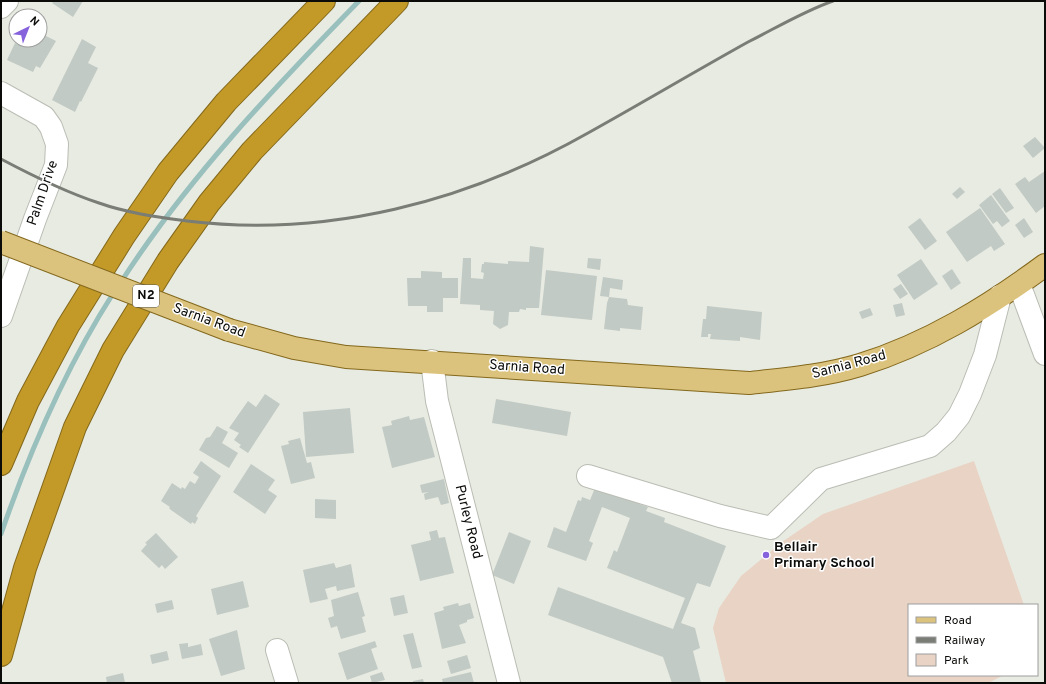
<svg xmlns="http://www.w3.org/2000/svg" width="1046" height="684" viewBox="0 0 1046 684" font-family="Overpass,sans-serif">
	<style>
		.green { fill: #e9d3c5 }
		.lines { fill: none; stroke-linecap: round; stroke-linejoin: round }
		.stream { stroke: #99c0bd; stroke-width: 5 }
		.building { fill: #c1cac4 }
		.minor-casing { stroke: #babdb4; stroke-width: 24 }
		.major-casing { stroke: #83681c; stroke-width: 24 }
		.highway-casing { stroke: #83681c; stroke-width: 24 }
		.minor { stroke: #fff; stroke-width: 22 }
		.major { stroke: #dbc27d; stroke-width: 22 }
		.highway { stroke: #c39a27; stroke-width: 22 }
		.rail { stroke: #7a7c76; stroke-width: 3 }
		.major-bridge-casing { stroke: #83681c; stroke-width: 24; stroke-linecap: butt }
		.major-bridge { stroke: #dbc27d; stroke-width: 22 }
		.poi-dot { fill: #8662dd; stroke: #fff; stroke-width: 1.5 }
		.labels { text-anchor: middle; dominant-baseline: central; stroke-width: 3; stroke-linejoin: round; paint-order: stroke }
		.shield { fill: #fff; stroke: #545553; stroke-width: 1 }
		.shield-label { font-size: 13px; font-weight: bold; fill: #0b0c09 }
		.street-label { font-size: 14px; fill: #0b0c09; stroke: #fff }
		.poi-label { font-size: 14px; font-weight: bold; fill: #0b0c09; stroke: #fff; text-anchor: start }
	</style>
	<rect width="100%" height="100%" fill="#e8ebe2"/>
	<path class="green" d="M974 461 1024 605H909V675H1004L988 683H726L713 628 719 608 741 576 782 542 823 514Z"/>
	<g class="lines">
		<g class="stream">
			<path d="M121 282C188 178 273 89 359 1"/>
			<path d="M1 534C30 450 66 367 114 292"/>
		</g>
	</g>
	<g class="building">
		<path d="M54 1H83L73 17 52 3Z"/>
		<path d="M40 33 56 41 40 68 36 66 33 72 7 60 15 43 19 45 22 40H40Z"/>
		<path d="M82 39 96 47 88 63 98 68 81 102 80 101 75 112 52 100Z"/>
		<path d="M1035 137 1045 148 1033 158 1023 146Z"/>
		<path d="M1045 171V206L1036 213 1015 184 1025 177 1029 182Z"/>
		<path d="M960 187 965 192 957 199 952 194Z"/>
		<path d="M1000 188 1014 208 1006 213 992 194Z"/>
		<path d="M991 195 1010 221 1002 227 997 221 993 224 979 205Z"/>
		<path d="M980 208 1005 244 994 251 991 246 967 262 946 232Z"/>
		<path d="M920 218 937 241 925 250 908 227Z"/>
		<path d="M1024 218 1033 232 1024 238 1015 225Z"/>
		<path d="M530 246 544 248 539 308H526V310L520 309 519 312H509L508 325 500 329 493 324 494 311 480 310V305L460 304 463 258H471V278L483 279 484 273 481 272 482 264H484V262L508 264V261L529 262Z"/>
		<path d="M588 258 601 259 600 270 587 268Z"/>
		<path d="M921 259 938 284 914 300 897 275Z"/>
		<path d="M952 269 961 283 951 290 942 276Z"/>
		<path d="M546 270 597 276 592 320 541 315Z"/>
		<path d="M421 271 442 272V278H458V298H443V312H427V306H408L407 278H421Z"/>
		<path d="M603 277 623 280 622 290 610 288 609 297 600 296Z"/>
		<path d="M901 284 908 294 900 299 893 289Z"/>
		<path d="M609 297 627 299 628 305 643 307 641 330 620 328V331L604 329 607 303Z"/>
		<path d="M902 303 905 315 896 317 893 305Z"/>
		<path d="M707 306 762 312 760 340 740 337V341L710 339 711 334H708V337H701L703 319H706Z"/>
		<path d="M870 308 873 315 862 319 859 312Z"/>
		<path d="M265 394 280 404 248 453 239 447 241 445 234 440 239 433 229 428 248 401 256 407Z"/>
		<path d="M496 399 571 412 567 436 492 423Z"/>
		<path d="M350 408 354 453 306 457 303 412Z"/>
		<path d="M409 416 410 420 424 417 435 457 392 468 382 427 392 425 391 421Z"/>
		<path d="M217 426 228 432 222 443 238 453 229 468 199 450 206 438 210 437Z"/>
		<path d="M300 438 307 463 311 462 315 478 291 484 281 446 289 444 288 441Z"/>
		<path d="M201 461 221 476 196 516 198 518 195 524 192 522 191 524 171 510 169 508 170 507 161 501 172 483 181 489 182 487 185 489 190 481 195 484 199 477 193 473Z"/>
		<path d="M251 464 275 480 268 490 277 496 265 514 233 492Z"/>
		<path d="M444 479 449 503 441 505 438 497 425 500 424 494 429 492 422 493 420 485Z"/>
		<path d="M595 488 632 499 631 501 648 507 646 511 665 518 664 522 726 546 710 587 697 583 681 623 695 628 700 648 693 651 701 683H672L663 657 548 615 558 587 673 629 685 598 607 568 614 550 617 552 630 518 602 507 589 541 593 543 586 561 547 547 554 527 566 532 578 500 581 501 582 497 590 500Z"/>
		<path d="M315 499 336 500V519L315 518Z"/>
		<path d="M437 530 439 538 445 537 454 573 420 581 411 545 431 540 429 532Z"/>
		<path d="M509 532 531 541 514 584 492 575Z"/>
		<path d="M156 533 178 557 165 569 162 565 159 568 141 551 147 544 145 543Z"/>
		<path d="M334 563 336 568 351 564 355 587 337 591 336 586 325 589 328 599 310 603 303 570Z"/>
		<path d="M243 581 249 607 217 615 211 589Z"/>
		<path d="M358 592 365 616 362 617 366 632 341 639 337 626 331 628 328 618 334 616 331 600Z"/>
		<path d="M404 595 408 613 394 616 390 598Z"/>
		<path d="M172 600 174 609 157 613 155 604Z"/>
		<path d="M458 603 459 606 470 603 474 618 467 620V622L459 625 466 643 442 649 434 613 444 610 443 607Z"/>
		<path d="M237 630 245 669 221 676 209 639Z"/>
		<path d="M413 633 422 667 412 669 403 635Z"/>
		<path d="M375 641 377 647 371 649 378 669 347 680 338 653Z"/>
		<path d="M188 643V647L201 644 203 655 182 659 179 644Z"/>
		<path d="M167 651 169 660 152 664 150 655Z"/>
		<path d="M467 655 471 668 451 674 447 661Z"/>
		<path d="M382 672 385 680 372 683 370 676Z"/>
		<path d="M471 672 474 683H443L442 679Z"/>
		<path d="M123 673 125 683H107L106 677Z"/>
		<path d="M423 679 424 683H413V681Z"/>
	</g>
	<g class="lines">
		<g class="minor-casing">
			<g id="minor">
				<path d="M1 7 7 1"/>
				<path d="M1 93 44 117 51 127 57 144 56 165 35 219 1 316"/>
				<path d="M1019 284 1045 354"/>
				<path d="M432 361 437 401 509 683"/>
				<path d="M588 476 720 516 771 528 821 479 930 446 946 432 959 416 970 394 985 355 1000 296"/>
				<path d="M277 650 287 683"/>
			</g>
		</g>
		<g class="major-casing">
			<path id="major" d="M229 330 294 348 346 357 749 383C786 379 824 376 860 365 928 344 988 307 1045 265"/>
		</g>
		<g class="highway-casing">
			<g id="highway">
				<path d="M1 464 28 401 68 326 124 236 168 172 226 102 324 1"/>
				<path d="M1 655 25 568 75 427 113 350 168 261 209 203 252 151 397 1"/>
			</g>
		</g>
		<use href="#minor" class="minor"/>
		<use href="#major" class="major"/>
		<use href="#highway" class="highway"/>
		<path class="rail" d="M1 159C33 176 65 192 99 203 127 213 158 217 187 221 328 238 466 202 588 133 642 103 694 72 748 42 776 28 804 11 833 1"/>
		<g class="major-bridge-casing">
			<path id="major-bridge" d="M1 242 229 330"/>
		</g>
		<use href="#major-bridge" class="major-bridge"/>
	</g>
	<circle class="poi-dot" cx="766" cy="555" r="4"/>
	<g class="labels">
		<rect class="shield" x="133" y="285" width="26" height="22" rx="3"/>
		<g class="shield-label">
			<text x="146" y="296">N2</text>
		</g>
		<g class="street-label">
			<text transform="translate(43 193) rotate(-71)">Palm Drive</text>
			<text transform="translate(209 321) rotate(20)">Sarnia Road</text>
			<text transform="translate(849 365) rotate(-15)">Sarnia Road</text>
			<text transform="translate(527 368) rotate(4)">Sarnia Road</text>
			<text transform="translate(468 522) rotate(76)">Purley Road</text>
		</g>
		<g class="poi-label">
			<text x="774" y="547">Bellair<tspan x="774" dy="16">Primary School</tspan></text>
		</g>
	</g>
	<rect width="1046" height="684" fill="none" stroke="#0b0c09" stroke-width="4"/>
	<rect x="908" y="604" width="130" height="72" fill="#ffffff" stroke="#9d9e9d"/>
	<rect x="916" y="617" width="20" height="6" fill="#dbc27d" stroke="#9d9e9d"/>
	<text x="944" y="624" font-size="12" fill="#0b0c09">Road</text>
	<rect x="916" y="637" width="20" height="6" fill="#7a7c76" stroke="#9d9e9d"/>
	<text x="944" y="644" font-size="12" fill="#0b0c09">Railway</text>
	<rect x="916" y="654" width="20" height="12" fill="#e9d3c5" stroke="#9d9e9d"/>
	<text x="944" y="664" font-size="12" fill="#0b0c09">Park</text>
	<g transform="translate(28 28) rotate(43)"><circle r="19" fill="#ffffff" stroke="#9d9e9d"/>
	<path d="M0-3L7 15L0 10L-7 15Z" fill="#8662dd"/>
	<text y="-6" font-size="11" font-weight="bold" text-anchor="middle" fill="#0b0c09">N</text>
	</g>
</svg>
